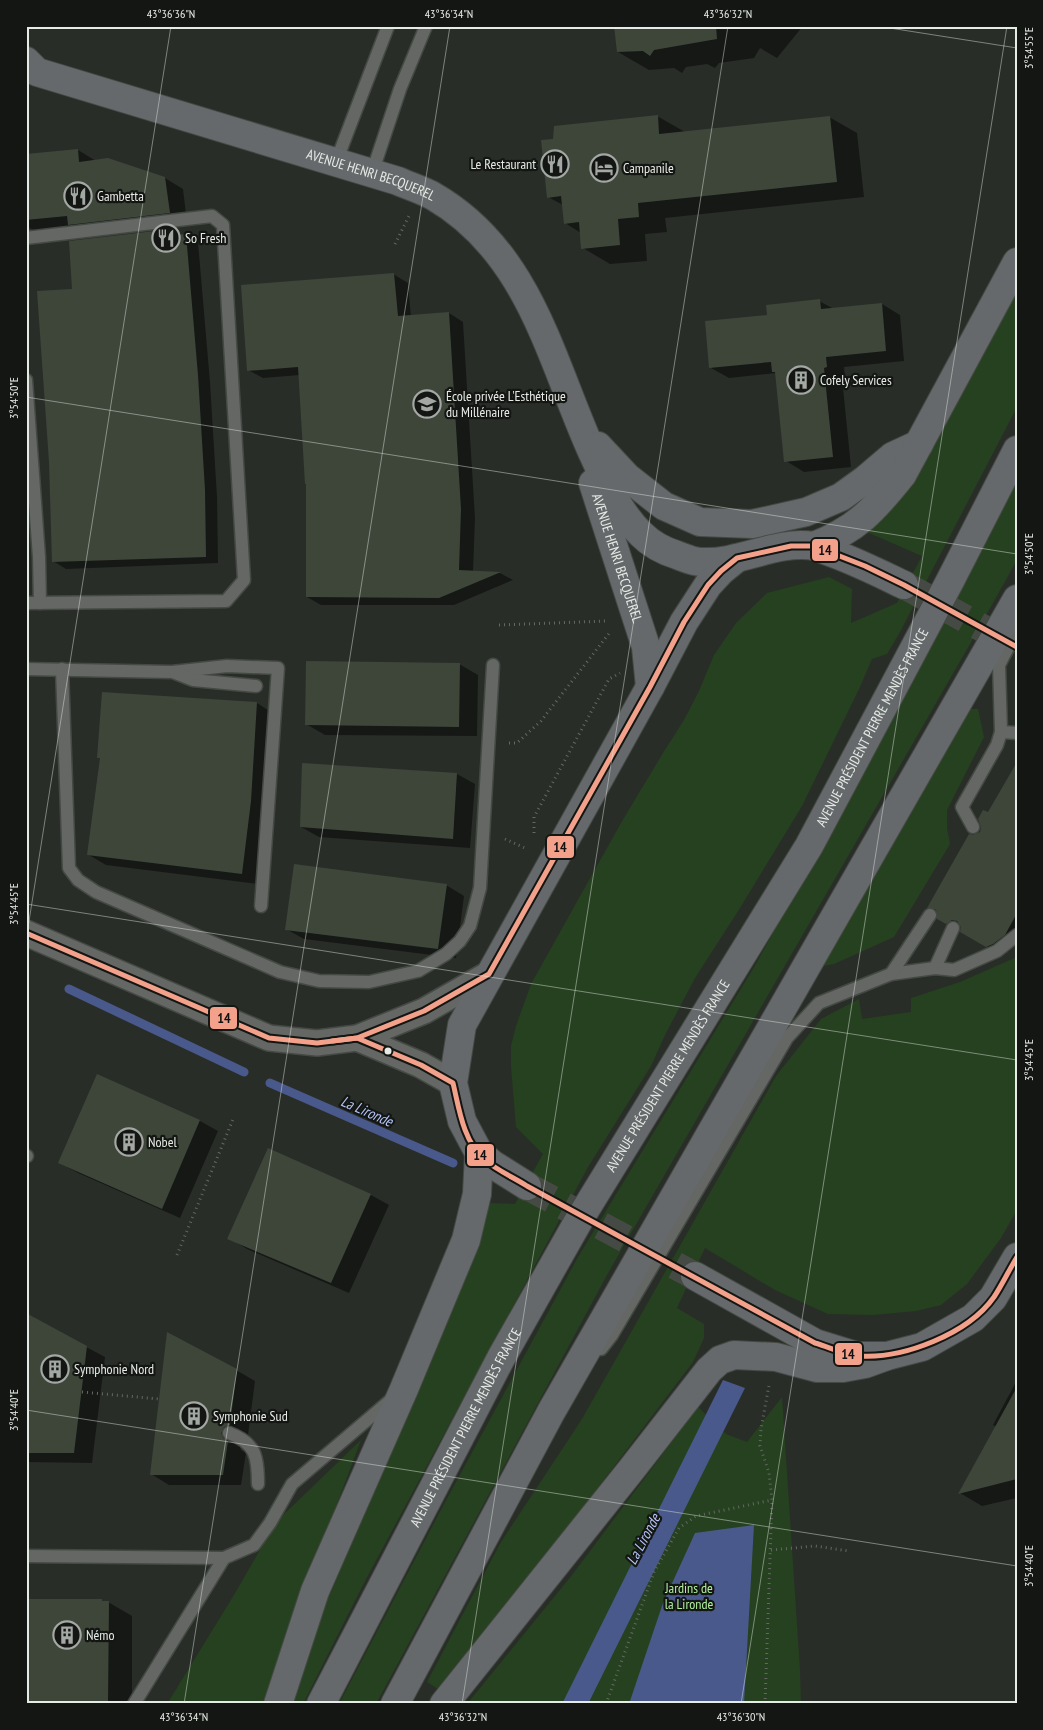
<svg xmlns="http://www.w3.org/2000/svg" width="1043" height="1730" viewBox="0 0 1043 1730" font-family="'PT Sans Narrow',sans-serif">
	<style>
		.green { fill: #26411f }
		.water { fill: #49598b }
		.shadow { fill: #0007 }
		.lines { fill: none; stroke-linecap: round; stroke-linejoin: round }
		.stream { stroke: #49598b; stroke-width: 9 }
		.building { fill: #3e463a }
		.primary-tunnel { stroke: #464a44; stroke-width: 28; stroke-dasharray: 28 14; stroke-linecap: butt }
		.lane-casing { stroke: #454944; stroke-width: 15 }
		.street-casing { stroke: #454944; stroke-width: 28 }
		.primary-casing { stroke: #454944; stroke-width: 30 }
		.path { stroke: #656864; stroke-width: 3; stroke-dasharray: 1 4; stroke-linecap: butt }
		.lane { stroke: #646764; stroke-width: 12 }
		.street { stroke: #646764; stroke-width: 25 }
		.primary { stroke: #65696b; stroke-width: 28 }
		.bus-1-casing { stroke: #131612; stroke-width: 9 }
		.bus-1 { stroke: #f3a18b; stroke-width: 5 }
		.ticks { fill: none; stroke: #e7ebe6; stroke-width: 1; stroke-opacity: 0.45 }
		.bus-dot { fill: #e7ebe6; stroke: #131612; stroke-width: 2 }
		.labels { text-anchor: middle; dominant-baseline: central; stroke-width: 4.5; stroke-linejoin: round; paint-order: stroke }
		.poi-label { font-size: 14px; fill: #e7ebe6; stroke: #131612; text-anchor: start }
		.street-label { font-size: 14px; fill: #e7ebe6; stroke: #131612 }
		.park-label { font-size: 14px; fill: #b0ee9f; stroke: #131612 }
		.water-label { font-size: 15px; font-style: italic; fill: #b4c5f8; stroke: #131612 }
		.line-badge { stroke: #131612; stroke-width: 2 }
		.pale-badge-label { font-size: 14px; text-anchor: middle; font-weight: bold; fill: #111 }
		.neatline { fill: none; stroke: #e7ebe6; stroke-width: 2 }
		.ticks-label { font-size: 12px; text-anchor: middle; fill: #e7ebe6 }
	</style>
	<rect width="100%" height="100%" fill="#292d28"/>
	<g class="green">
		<path d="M1017 288V407L900 632 887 654 872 659 860 687 802 806 740 908 695 978 665 1035 651 1066 588 1167 366 1579 303 1704H293L324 1608 411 1406 487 1215 486 1203 515 1204 543 1154 516 1127 511 1066V1046L516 1026 531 984 621 823 663 753 684 720 699 691 714 655 736 623 767 593 829 577 852 589 851 623 897 603 922 556 862 530Z"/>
		<path d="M1017 481V560L970 644 607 1275 376 1704H339L443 1506 578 1257 756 964 973 566Z"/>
		<path d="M970 709H978L984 737 947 810V828L950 844 894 937 834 964 822 966Z"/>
		<path d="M1017 957V1210L1001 1238 967 1284 941 1305 916 1311 873 1315 828 1314 775 1290 705 1248 677 1308 704 1324V1338L693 1362 504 1612 438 1689 427 1682 501 1542 582 1419 776 1076 821 1019 859 999 862 1019 911 1012V998L960 982Z"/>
		<path d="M782 1397 800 1670 801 1704H467L572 1575 698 1407 726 1434 747 1442Z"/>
		<path d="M361 1440 262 1704H167L234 1595 276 1522Z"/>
	</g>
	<g class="water">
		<path d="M723 1380 745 1388 588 1704H562Z"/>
		<path d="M754 1525 744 1704H629L663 1603 695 1533Z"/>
	</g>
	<g class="shadow">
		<path d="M615 26H803L777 58 760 48 754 58 719 63 715 68 707 64 686 67 682 73 674 68 649 70 618 52Z"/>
		<path d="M657 116 685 132 829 117 857 133 864 197 665 218 667 232 645 234 647 261 610 264 583 248 581 233 565 223 563 205 548 197 554 140Z"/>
		<path d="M78 150 96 161 165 178 183 189 187 223 35 231 26 226V156Z"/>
		<path d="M171 230 180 236 186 235 198 242 210 382 217 497 218 563 66 569 53 561 74 290Z"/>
		<path d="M393 274 408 283 411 317 449 313 463 322 475 518 473 572 500 573 513 580 454 605H321L307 597 308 484 300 375 263 378 248 370Z"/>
		<path d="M819 301 834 309 882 304 900 315 904 361 844 367 845 377 842 378 851 467 804 472 786 461 777 373 729 378 711 368 768 316Z"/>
		<path d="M459 664 478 675 477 736 325 735 306 724Z"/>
		<path d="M257 703 274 714 259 884 106 865 89 855 101 759 98 757Z"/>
		<path d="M303 764 457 774 475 784 470 848 319 837 301 827Z"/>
		<path d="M1017 797V932L995 951 962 931V926L960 924 955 928 938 918 939 912 929 907 981 831 989 814Z"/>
		<path d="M446 885 464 896 456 958 304 939 286 929Z"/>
		<path d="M98 1076 200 1121 218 1131 180 1218 78 1173 60 1163Z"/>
		<path d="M371 1195 389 1205 349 1293 247 1249 229 1238Z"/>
		<path d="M26 1315 105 1357 92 1463 26 1462Z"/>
		<path d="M236 1370 255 1381 248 1435 242 1437 239 1444 241 1450 246 1453 241 1485H169L151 1474Z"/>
		<path d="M1017 1380V1498L982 1506 960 1493 997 1427 993 1425Z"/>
		<path d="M101 1601 108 1602 132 1616V1704H26Z"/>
	</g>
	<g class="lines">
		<g class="stream">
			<path d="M69 989 244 1072"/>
			<path d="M270 1083 453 1163"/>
		</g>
	</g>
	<g class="building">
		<path d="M614 26H716L717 39 654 50 650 56 643 51 617 52Z"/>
		<path d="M658 115 659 134 830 116 837 182 638 203 639 217 618 219 620 245 581 249 579 222 564 224 561 196 547 198 541 140 553 139 554 126Z"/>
		<path d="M78 149 79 162 108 158 165 177 170 213 68 225 67 216 26 220V154Z"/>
		<path d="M172 229V235L186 234 198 375 205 490 206 557 52 562 49 462 37 291 72 289 69 241Z"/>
		<path d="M394 273 398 316 449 312 461 509 459 570 501 572 439 598 306 597V484H305L298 367 247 371 241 285Z"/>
		<path d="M820 299 821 309 882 303 886 351 826 357 827 367 824 368 833 457 784 462 775 372H772L771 362 709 368 705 321 767 315 766 305Z"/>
		<path d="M306 661 460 663 459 727 305 725Z"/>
		<path d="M102 692 257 702 251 801 242 874 87 855 100 758H97Z"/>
		<path d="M1017 762V913L1005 935 993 944 986 947 960 932 961 927 957 921 952 920 946 924 937 919V912L935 909 927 908 969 834 973 835 980 832 981 827 978 819 983 810 988 812Z"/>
		<path d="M302 763 457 773 453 839 300 827Z"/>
		<path d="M294 864 447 884 438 949 285 930Z"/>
		<path d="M97 1074 200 1120 162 1209 58 1163Z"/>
		<path d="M268 1148 371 1194 331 1283 227 1239Z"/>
		<path d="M26 1313 87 1346 74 1453H26Z"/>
		<path d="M167 1332 237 1369 230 1425 224 1427 221 1433 223 1438 228 1441 223 1475H150Z"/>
		<path d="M1017 1387V1479L958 1494Z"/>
		<path d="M26 1599H102V1601H109L108 1704H26Z"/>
	</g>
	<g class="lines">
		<g class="primary-tunnel">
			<path d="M904 585 1017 647"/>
			<path d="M527 1186 695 1276"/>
		</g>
		<g class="lane-casing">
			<g id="lane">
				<path d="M336 162 388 26"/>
				<path d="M372 173 400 89 426 26"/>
				<path d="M26 238 212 216 223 225 244 580 226 601 26 603"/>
				<path d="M26 380 39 557 40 603"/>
				<path d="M26 669 172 672 227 666 278 668 261 906"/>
				<path d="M62 669 69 868 78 880 96 892 280 972 319 981 369 982 418 971 446 954 460 941 470 926 480 888 493 665"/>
				<path d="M175 673 193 680 256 686"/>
				<path d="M1001 732 1017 733"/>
				<path d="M973 827 962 807 997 745 1001 732 999 665 1016 632 1014 611"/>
				<path d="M935 968 953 928"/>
				<path d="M891 974 935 968 954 970 997 951 1017 935"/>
				<path d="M26 1156H27"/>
				<path d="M601 1349 612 1335 787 1038 819 1003 891 974 930 915"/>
				<path d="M229 1433C256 1443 258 1457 258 1484"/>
				<path d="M26 1556 224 1558 254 1545 270 1523 292 1484 393 1398"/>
				<path d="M134 1704 224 1558"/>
			</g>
		</g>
		<g class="street-casing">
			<g id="street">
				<path d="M26 933 269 1038 317 1043 357 1038 424 1011 489 974"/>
				<path d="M357 1038 421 1065 453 1083"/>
			</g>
		</g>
		<g class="primary-casing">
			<g id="primary">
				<path id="s1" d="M26 61 37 72 398 181C409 186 422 190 433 196 530 252 550 359 593 454 606 482 618 512 641 534 651 544 664 551 677 555 685 558 693 562 702 562 740 564 776 540 814 546 821 548 828 552 835 554 859 563 881 574 904 585"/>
				<path d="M598 446 627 477 664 506 700 522 752 524 806 512 841 497 866 479 893 456 919 444"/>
				<path id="s2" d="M593 483 646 647 650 687"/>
				<path d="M814 546C857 529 874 510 902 475L1017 262"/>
				<path d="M527 1186 492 1164 479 1153 462 1121 453 1083 462 1025 650 687 684 622 708 585 721 571 737 558"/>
				<path d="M695 1276 815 1343 857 1356H887L922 1347 973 1318 993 1298 1017 1257"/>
				<path d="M278 1704 315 1591 404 1389 466 1240 477 1194 479 1153"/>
				<path id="s3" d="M321 1704 501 1358 579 1220 809 846 950 581 1017 450"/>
				<path d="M395 1704 551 1412 1017 599"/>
				<path d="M444 1704 631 1470 709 1370 720 1360 734 1355 776 1357 817 1368H843L865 1364 887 1356"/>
			</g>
		</g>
		<g class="path">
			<path d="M395 244 409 216"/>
			<path d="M499 625 607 621"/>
			<path d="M509 743H517L541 721 611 631"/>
			<path d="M534 833V817L609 679 620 673"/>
			<path d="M505 839 527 849"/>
			<path d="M177 1255 234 1117"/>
			<path d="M82 1392 159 1399"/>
			<path d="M771 1550 815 1546 849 1551"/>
			<path d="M606 1704 654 1572 679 1528 696 1516 772 1500 769 1473 760 1446 761 1429 769 1385"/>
			<path d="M765 1704 772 1500"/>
		</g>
		<use href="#lane" class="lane"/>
		<use href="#street" class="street"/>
		<use href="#primary" class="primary"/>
		<g class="bus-1-casing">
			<g id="bus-1">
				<path d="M26 933 269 1038 317 1043 357 1038 424 1011 489 974 650 687 684 622 708 585 721 571 737 558 791 546H814L865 566 904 585 1017 647"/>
				<path d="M332 1041 357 1038 421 1065 453 1083C459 1108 463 1141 484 1159 496 1170 513 1177 527 1186L815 1343C829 1347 845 1355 859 1356 903 1359 968 1334 994 1297 1002 1285 1009 1270 1017 1257"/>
			</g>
		</g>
		<use href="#bus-1" class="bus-1"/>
	</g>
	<path class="ticks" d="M877 26 1017 48M26 397 1017 554M26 904 1017 1060M26 940 171 26M26 1410 1017 1566M184 1704 450 26M462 1704 728 26M741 1704 1007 26"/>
	<defs>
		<g id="restaurant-ring" transform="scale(1.4375)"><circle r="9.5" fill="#131612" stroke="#a4a8a4" stroke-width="1.5"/><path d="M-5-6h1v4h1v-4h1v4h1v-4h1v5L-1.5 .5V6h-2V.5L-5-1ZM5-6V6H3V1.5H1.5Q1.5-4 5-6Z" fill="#a4a8a4"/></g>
		<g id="hotel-ring" transform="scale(1.4375)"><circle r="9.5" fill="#131612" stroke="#a4a8a4" stroke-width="1.5"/><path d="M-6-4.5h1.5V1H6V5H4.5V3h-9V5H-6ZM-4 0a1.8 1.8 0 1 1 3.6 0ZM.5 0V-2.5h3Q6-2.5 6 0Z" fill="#a4a8a4"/></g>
		<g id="building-ring" transform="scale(1.4375)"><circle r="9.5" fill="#131612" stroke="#a4a8a4" stroke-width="1.5"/><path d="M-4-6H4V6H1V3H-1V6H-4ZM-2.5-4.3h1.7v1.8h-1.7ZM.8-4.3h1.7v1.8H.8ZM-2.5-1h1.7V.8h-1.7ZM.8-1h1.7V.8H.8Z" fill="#a4a8a4"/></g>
		<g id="school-ring" transform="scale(1.4375)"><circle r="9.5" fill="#131612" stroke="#a4a8a4" stroke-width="1.5"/><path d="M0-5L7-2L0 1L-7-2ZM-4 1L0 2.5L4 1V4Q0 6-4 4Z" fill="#a4a8a4"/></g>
	</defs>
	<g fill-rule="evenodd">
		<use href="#restaurant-ring" x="555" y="164"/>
		<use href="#hotel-ring" x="604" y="168"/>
		<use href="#restaurant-ring" x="78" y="196"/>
		<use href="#restaurant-ring" x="166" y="238"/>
		<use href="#building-ring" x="801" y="380"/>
		<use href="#school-ring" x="427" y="404"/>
		<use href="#building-ring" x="129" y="1142"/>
		<use href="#building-ring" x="55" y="1369"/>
		<use href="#building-ring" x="194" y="1416"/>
		<use href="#building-ring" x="67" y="1635"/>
	</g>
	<circle class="bus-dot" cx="388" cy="1051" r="4.5"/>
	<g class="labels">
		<g class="poi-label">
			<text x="536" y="164" text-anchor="end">Le Restaurant</text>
			<text x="623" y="168">Campanile</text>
			<text x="97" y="196">Gambetta</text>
			<text x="185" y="238">So Fresh</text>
			<text x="820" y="380">Cofely Services</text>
			<text x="446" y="396">École privée L'Esthétique<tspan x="446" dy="16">du Millénaire</tspan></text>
			<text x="148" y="1142">Nobel</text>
			<text x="74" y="1369">Symphonie Nord</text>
			<text x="213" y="1416">Symphonie Sud</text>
			<text x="86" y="1635">Némo</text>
		</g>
		<g class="street-label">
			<text stroke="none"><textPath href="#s1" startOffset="365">AVENUE HENRI BECQUEREL</textPath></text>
			<text stroke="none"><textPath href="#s2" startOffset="79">AVENUE HENRI BECQUEREL</textPath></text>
			<text stroke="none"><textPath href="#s3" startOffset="1122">AVENUE PRÉSIDENT PIERRE MENDÈS FRANCE</textPath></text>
			<text stroke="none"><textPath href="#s3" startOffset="718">AVENUE PRÉSIDENT PIERRE MENDÈS FRANCE</textPath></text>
			<text stroke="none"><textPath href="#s3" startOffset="312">AVENUE PRÉSIDENT PIERRE MENDÈS FRANCE</textPath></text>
		</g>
		<g class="park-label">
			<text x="689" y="1588">Jardins de<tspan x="689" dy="16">la Lironde</tspan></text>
		</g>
		<g class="water-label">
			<text transform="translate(367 1111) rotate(24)">La Lironde</text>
			<text transform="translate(643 1539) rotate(-62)">La Lironde</text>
		</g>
	</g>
	<g class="line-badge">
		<rect x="811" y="538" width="28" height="24" rx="5" fill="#f3a18b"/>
		<rect x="546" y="835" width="29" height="24" rx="5" fill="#f3a18b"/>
		<rect x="209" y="1006" width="29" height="24" rx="5" fill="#f3a18b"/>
		<rect x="466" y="1143" width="29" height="24" rx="5" fill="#f3a18b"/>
		<rect x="834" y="1342" width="29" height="24" rx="5" fill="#f3a18b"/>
	</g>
	<g class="pale-badge-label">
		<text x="825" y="555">14</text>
		<text x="560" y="852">14</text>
		<text x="224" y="1023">14</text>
		<text x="480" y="1160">14</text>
		<text x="848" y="1359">14</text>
	</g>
	<rect width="1043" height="1730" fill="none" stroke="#131612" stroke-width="55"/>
	<rect x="28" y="28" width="988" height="1674" class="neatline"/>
	<g class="ticks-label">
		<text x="171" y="18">43°36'36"N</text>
		<text x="449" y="18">43°36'34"N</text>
		<text x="728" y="18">43°36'32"N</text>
		<text transform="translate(1029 48) rotate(-90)" y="4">3°54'55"E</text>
		<text transform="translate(14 398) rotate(-90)" y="4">3°54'50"E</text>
		<text transform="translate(1029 554) rotate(-90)" y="4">3°54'50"E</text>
		<text transform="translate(14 904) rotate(-90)" y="4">3°54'45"E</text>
		<text transform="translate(1029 1060) rotate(-90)" y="4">3°54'45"E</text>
		<text transform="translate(14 1410) rotate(-90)" y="4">3°54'40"E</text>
		<text transform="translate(1029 1566) rotate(-90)" y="4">3°54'40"E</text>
		<text x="184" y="1721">43°36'34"N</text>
		<text x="463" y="1721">43°36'32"N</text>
		<text x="741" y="1721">43°36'30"N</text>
	</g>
</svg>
